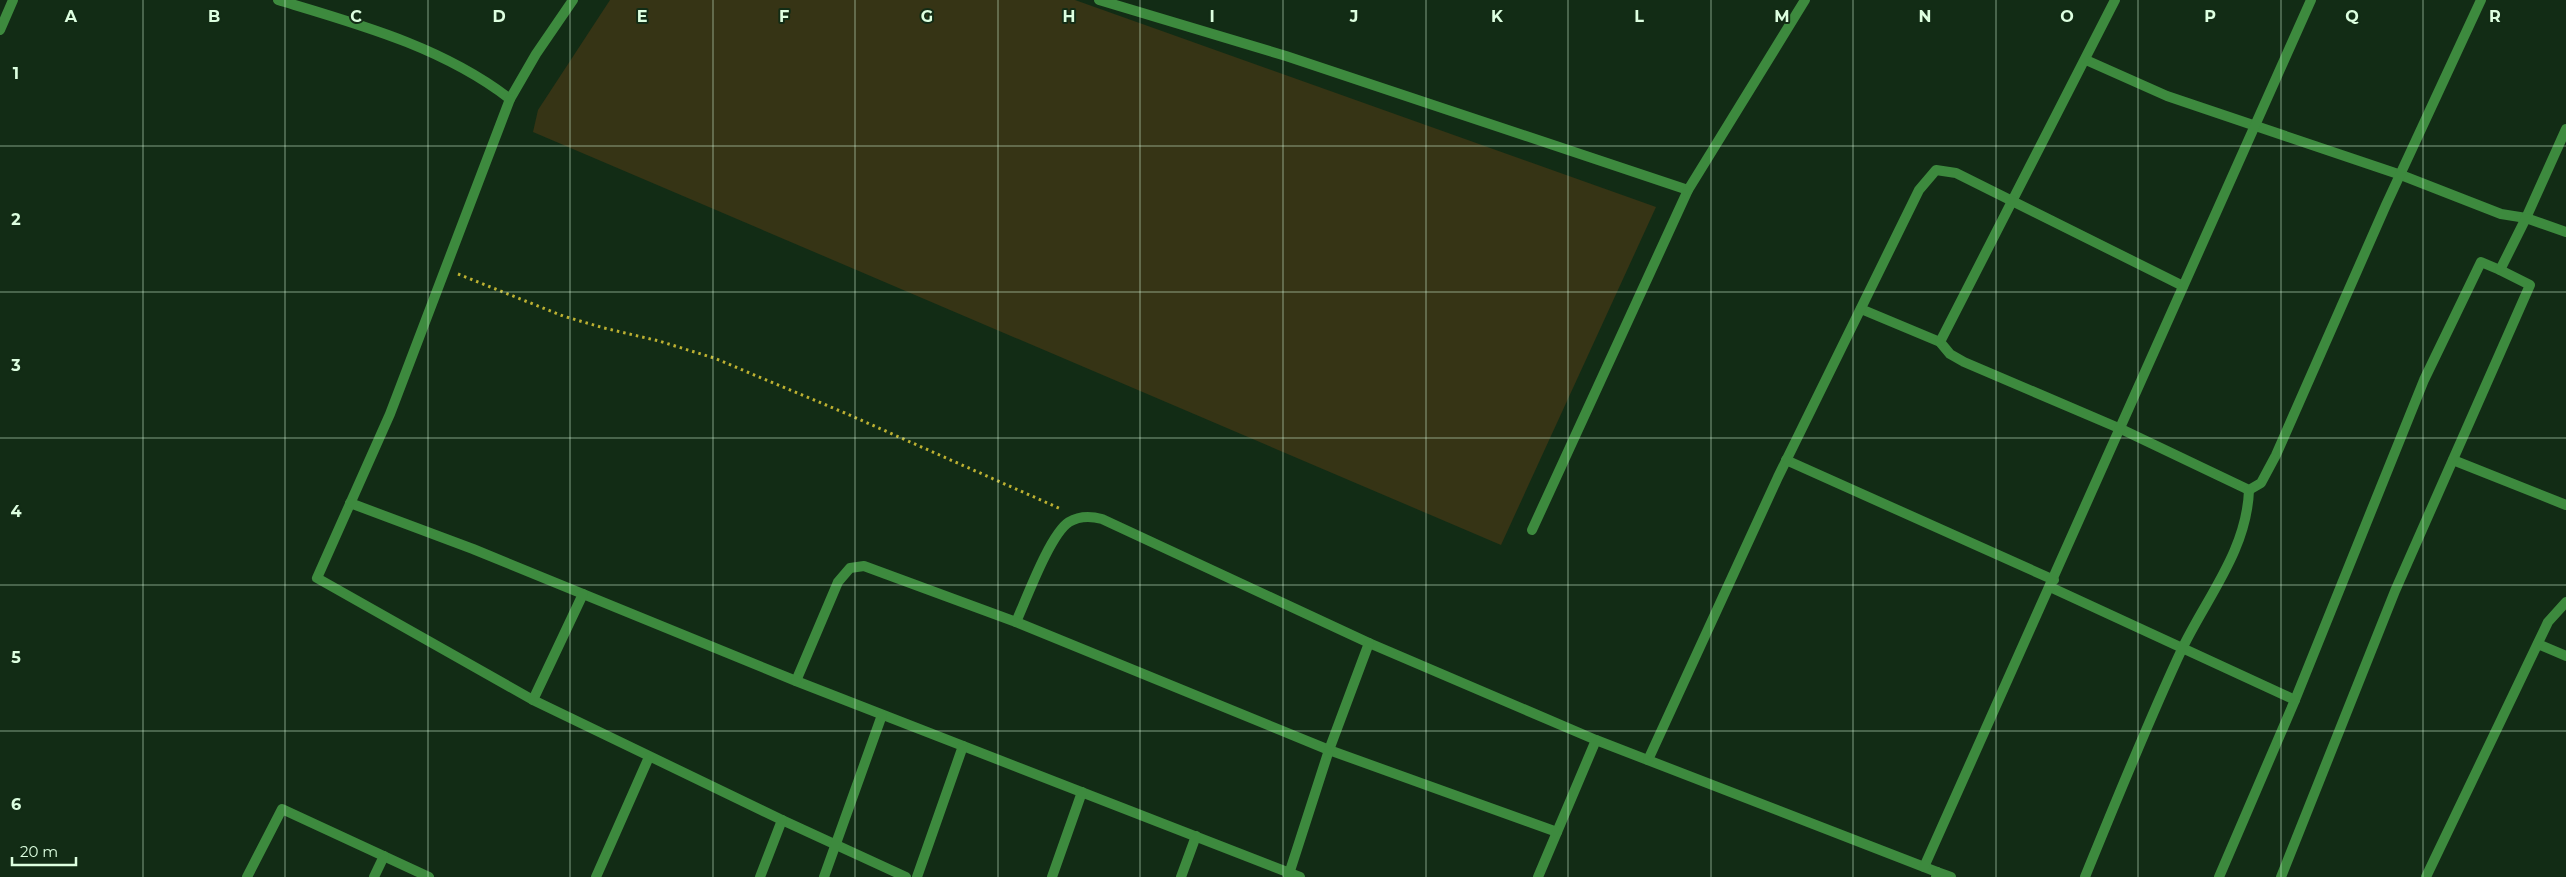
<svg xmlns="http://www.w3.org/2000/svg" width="2566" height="877" viewBox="0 0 2566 877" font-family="Montserrat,sans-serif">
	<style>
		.green { fill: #363415 }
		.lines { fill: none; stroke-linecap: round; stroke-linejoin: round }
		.path { stroke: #bdb132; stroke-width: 3; stroke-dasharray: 2.5 4; stroke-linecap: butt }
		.street { stroke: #3d8a3e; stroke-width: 10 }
		.grid { fill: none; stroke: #ddffe0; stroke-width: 1; stroke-opacity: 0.55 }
		.grid-label { font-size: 16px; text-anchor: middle; font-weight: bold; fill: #ddffe0; stroke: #122c15; stroke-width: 4; stroke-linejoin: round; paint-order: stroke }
	</style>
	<rect width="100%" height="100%" fill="#122c15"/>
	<path class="green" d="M610 0H1075L1656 207 1501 545 533 132 538 110Z"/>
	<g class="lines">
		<path class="path" d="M458 274 563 316 604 328 659 341 714 358 845 413 1061 509"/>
		<g class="street">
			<path d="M278 0C358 24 443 47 510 99L536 54 573 0"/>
			<path d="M1099 0 1286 56 1688 190"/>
			<path d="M0 30 13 0"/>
			<path d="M2086 60 2167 96 2401 175 2501 214 2526 218 2566 129"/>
			<path d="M510 99 390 414 317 578 533 700 782 820 906 877"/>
			<path d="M1861 309 1940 342 1950 354 1964 362 2121 429 2249 490 2261 483 2276 455 2386 205 2481 0"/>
			<path d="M1940 342 2115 0"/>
			<path d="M1786 460 2054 580"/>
			<path d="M2453 460 2566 505"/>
			<path d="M350 503 473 549 796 681 1300 877"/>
			<path d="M1532 530 1688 190 1805 0"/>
			<path d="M2050 587 2295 700"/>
			<path d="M1016 622C1026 600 1050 534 1069 522 1079 516 1091 516 1102 519L1369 643 1596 740 1937 872 1936 877"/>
			<path d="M2538 644 2566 656"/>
			<path d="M796 681 838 582 850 568 864 566 1016 622 1329 750 1557 832"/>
			<path d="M533 700 583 594"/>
			<path d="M1648 760 1778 477 1919 190 1936 170 1956 173 2183 286"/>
			<path d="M1924 867 2311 0"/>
			<path d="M1937 872 1951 877"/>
			<path d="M247 877 282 809 429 877"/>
			<path d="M374 877 384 856"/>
			<path d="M596 877 649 757"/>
			<path d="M760 877 782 820"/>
			<path d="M824 877 882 715"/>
			<path d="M917 877 963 746"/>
			<path d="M1052 877 1082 792"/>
			<path d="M1181 877 1196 836"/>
			<path d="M1288 877 1329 750 1369 643"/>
			<path d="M1538 877 1596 740"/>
			<path d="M2085 877C2116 801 2147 724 2182 649 2207 597 2247 550 2249 490"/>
			<path d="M2219 877 2295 700 2424 380 2481 262 2500 270"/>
			<path d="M2281 877 2395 591 2530 285 2500 270 2526 218 2566 232"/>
			<path d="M2426 877 2548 622 2566 602"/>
		</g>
	</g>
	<path class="grid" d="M143 0V877M285 0V877M428 0V877M570 0V877M713 0V877M855 0V877M998 0V877M1140 0V877M1283 0V877M1426 0V877M1568 0V877M1711 0V877M1853 0V877M1996 0V877M2138 0V877M2281 0V877M2423 0V877M0 146H2566M0 292H2566M0 438H2566M0 585H2566M0 731H2566"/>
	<g class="grid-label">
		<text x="71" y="22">A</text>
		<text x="214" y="22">B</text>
		<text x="356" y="22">C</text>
		<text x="499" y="22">D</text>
		<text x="642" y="22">E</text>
		<text x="784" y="22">F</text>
		<text x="927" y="22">G</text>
		<text x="1069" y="22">H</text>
		<text x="1212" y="22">I</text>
		<text x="1354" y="22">J</text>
		<text x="1497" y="22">K</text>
		<text x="1639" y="22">L</text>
		<text x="1782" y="22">M</text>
		<text x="1925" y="22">N</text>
		<text x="2067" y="22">O</text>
		<text x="2210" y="22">P</text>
		<text x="2352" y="22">Q</text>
		<text x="2495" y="22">R</text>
		<text x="16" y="79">1</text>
		<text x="16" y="225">2</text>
		<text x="16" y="371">3</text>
		<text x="16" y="517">4</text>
		<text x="16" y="663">5</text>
		<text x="16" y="810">6</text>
	</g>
	<path d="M12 857v8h64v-8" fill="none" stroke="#ddffe0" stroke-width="2.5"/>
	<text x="20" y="857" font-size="15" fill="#ddffe0" stroke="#122c15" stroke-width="4" paint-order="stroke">20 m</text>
</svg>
